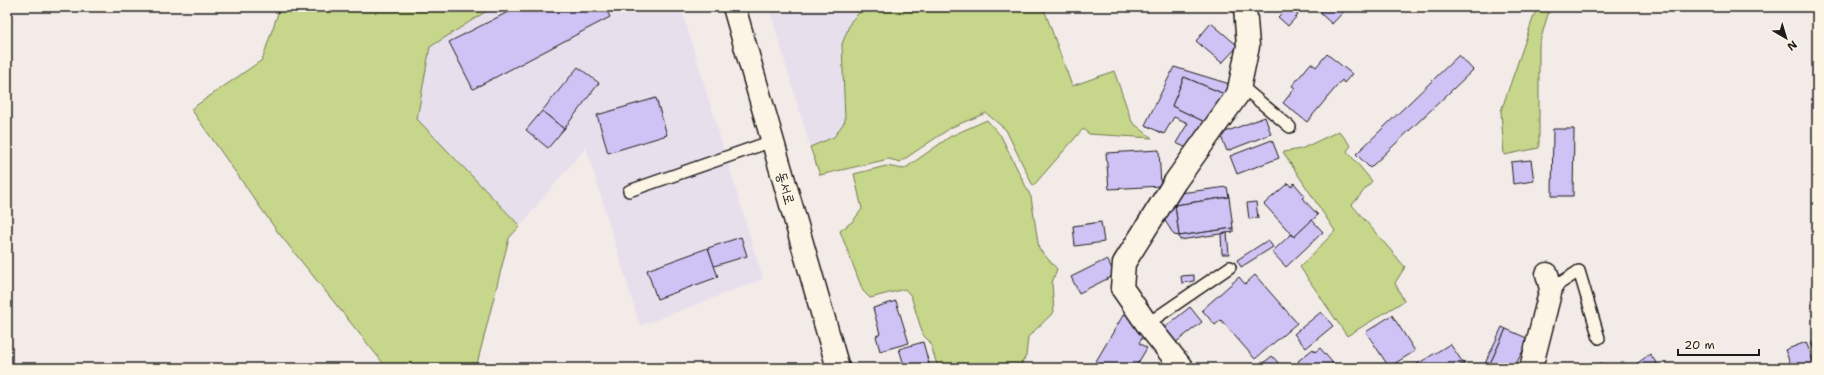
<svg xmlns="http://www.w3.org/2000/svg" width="1824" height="375" viewBox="0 0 1824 375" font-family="'Shantell Sans','Poor Story',sans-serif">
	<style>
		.built { fill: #e8dfec }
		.green { fill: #c6d68a; stroke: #717953 }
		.building { fill: #cfc3f5; stroke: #1c1c1c }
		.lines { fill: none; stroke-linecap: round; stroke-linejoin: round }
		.service-casing { stroke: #1c1c1c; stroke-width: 14 }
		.minor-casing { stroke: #1c1c1c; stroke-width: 25 }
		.secondary-casing { stroke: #1c1c1c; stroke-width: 25 }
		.service { stroke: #fcf5e5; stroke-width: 11 }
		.minor { stroke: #fcf5e5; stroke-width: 22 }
		.secondary { stroke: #fcf5e5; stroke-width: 22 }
		.labels { text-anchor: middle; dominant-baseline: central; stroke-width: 4; stroke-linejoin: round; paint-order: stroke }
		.street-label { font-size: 14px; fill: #1c1c1c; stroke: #fcf5e5 }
	</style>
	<rect width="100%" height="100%" fill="#f3ebe8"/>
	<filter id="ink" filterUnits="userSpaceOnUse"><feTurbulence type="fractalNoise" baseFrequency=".025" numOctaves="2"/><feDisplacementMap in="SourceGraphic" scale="8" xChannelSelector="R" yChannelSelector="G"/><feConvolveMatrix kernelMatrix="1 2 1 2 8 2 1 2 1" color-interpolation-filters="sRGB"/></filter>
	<g filter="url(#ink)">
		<g class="built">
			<path d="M493 7H681L763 279 640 326 586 147 520 226 417 119 430 47Z"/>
			<path d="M769 7H865L851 21 842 44 845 121 834 137 810 147Z"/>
		</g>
		<g class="green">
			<path d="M280 7H493L430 47 417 119 520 226 509 238 476 368H387L277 231 191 109 262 60Z"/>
			<path d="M865 7H1047L1044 9 1072 86 1114 71 1132 122 1152 138 1089 134 1083 129 1033 186 1006 130 986 113 952 127 900 162 889 159 820 175 810 147 834 137 845 121 842 44 851 21Z"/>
			<path d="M1537 7H1550L1539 45V148L1504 155 1501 111Z"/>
			<path d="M987 120 1001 136 1031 197 1039 249 1057 269 1052 283 1054 312 1028 337 1026 356 1019 368H938L930 342 923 335 911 296 905 289 870 298 863 291 840 231 853 221 862 209 854 174 886 166 904 169 951 136Z"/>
			<path d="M1339 131 1351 146 1347 151 1372 181 1352 205 1405 267 1395 283 1404 301 1347 336 1300 267 1335 231 1283 152 1301 149Z"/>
		</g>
		<g class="building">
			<path d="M518 7H605L610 17 473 89 449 42Z"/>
			<path d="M1288 7 1298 15 1288 26 1278 17Z"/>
			<path d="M1325 7H1348L1332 24 1320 13Z"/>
			<path d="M1211 23 1238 46 1222 63 1196 41Z"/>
			<path d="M1327 54 1352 74 1344 83 1342 80 1307 122 1283 103 1295 88 1292 86 1311 63 1316 67Z"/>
			<path d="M1459 55 1473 70 1370 168 1356 154Z"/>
			<path d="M578 67 599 83 564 129 542 111Z"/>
			<path d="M1174 67 1233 85 1229 96 1184 77 1172 106 1207 123 1189 149 1176 143 1188 123 1174 117 1164 134 1145 125Z"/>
			<path d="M1184 77 1229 96 1207 123 1172 106Z"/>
			<path d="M656 98 667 135 608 153 597 115Z"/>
			<path d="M542 111 564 129 548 148 526 130Z"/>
			<path d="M1265 117 1271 134 1227 151 1220 134Z"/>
			<path d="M1553 129H1574L1573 196H1552Z"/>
			<path d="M1272 140 1279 158 1237 174 1230 156Z"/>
			<path d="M1159 150 1161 186 1109 189 1106 153Z"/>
			<path d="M1531 160 1534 181 1513 184 1511 162Z"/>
			<path d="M1288 183 1291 187 1294 183 1305 196 1302 198 1318 215 1294 237 1264 204Z"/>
			<path d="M1227 187 1229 197 1175 205 1180 193Z"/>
			<path d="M1229 197 1233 228 1179 236 1175 205Z"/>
			<path d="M1256 202 1258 218 1249 219 1247 203Z"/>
			<path d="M1175 205 1179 236 1174 235 1164 219Z"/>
			<path d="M1312 220 1323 232 1286 267 1272 252 1291 234 1294 237Z"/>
			<path d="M1101 222 1104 242 1075 246 1073 226Z"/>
			<path d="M1233 228V232L1180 240 1179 236Z"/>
			<path d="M1227 233 1229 254H1222L1221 234Z"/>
			<path d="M741 237 747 256 714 266 708 248Z"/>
			<path d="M1268 240 1273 247 1241 267 1237 260Z"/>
			<path d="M708 248 718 277 657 299 647 270Z"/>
			<path d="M1107 259 1115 275 1079 293 1071 277Z"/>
			<path d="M1194 275V281L1182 283 1181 276Z"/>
			<path d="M1255 275 1297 323 1255 359 1221 320 1215 325 1202 310 1239 277 1245 284Z"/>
			<path d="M896 301 909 343 880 351 876 336 880 334 873 308Z"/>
			<path d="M1190 307 1202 322 1175 343 1164 328Z"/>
			<path d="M1125 312 1145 333 1139 343 1147 348 1135 368H1092Z"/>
			<path d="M1321 312 1333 326 1306 348 1294 334Z"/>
			<path d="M1392 315 1415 351 1389 367 1366 332Z"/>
			<path d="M1502 327 1506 329 1488 368H1483Z"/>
			<path d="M1506 329 1529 339 1514 368H1488Z"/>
			<path d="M1817 340V356L1811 342Z"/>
			<path d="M923 342 930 368H905L899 349Z"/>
			<path d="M1806 342 1816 368H1792L1785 350Z"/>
			<path d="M1450 344 1464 364 1452 368H1411Z"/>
			<path d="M1320 348 1337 368H1303L1298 361 1313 349 1315 352Z"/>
			<path d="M1650 354 1660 368H1631Z"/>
			<path d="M1272 356 1283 368H1254L1260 363 1261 365Z"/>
			<path d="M1601 363 1604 368H1594L1593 366Z"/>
			<path d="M1464 364 1465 368H1452Z"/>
		</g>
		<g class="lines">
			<g class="service-casing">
				<g id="service">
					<path d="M1240 85 1290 127"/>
					<path d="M629 191 772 141"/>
					<path d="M1551 289 1579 271 1599 338"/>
					<path d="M1147 324 1230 267"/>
				</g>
			</g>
			<g class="minor-casing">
				<g id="minor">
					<path d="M1182 368 1147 324 1122 288 1124 263 1175 182 1238 94 1248 46 1245 7"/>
					<path d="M1531 368 1551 289 1547 274"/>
				</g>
			</g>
			<g class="secondary-casing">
				<path id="secondary" d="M734 7 838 368"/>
			</g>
			<use href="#service" class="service"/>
			<use href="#minor" class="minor"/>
			<use href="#secondary" class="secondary"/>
		</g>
	</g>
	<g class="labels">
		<g class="street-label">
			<text transform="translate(786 188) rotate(74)">동서로</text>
		</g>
	</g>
	<rect width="1824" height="375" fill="none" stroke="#fcf5e5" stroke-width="24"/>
	<rect x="12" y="12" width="1800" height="351" fill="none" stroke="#1c1c1c" stroke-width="1.5" filter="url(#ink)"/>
	<g transform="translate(1786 38) rotate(142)" stroke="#fcf5e5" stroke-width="3" paint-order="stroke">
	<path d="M0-3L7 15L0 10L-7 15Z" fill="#1c1c1c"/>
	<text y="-6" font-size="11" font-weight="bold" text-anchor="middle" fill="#1c1c1c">N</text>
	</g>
	<path d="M1678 349v6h81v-6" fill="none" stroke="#1c1c1c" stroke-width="2"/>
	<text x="1684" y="349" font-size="12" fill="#1c1c1c" stroke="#fcf5e5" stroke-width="3" paint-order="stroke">20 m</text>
</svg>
